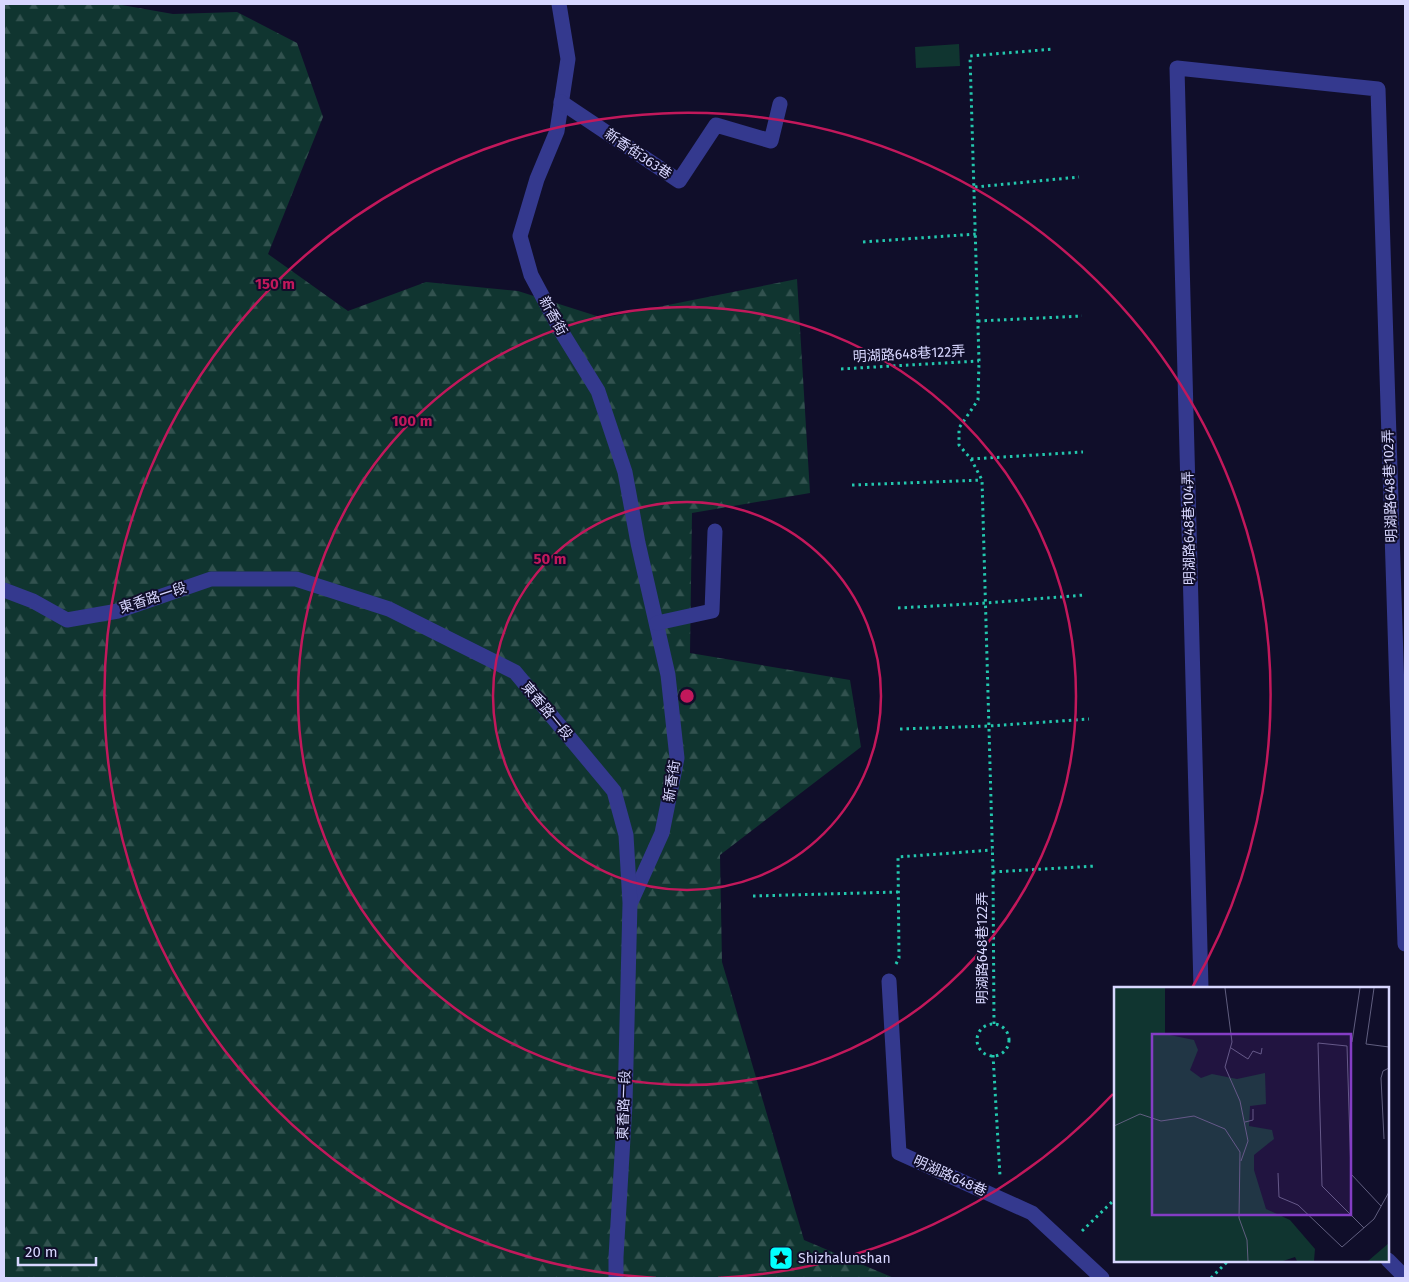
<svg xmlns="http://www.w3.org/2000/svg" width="1409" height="1282" viewBox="0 0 1409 1282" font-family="'Fira Sans','Noto Sans TC',sans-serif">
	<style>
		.forest { fill: url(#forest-firs) }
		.pitch { fill: #103530 }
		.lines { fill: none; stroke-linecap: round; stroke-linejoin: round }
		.path { stroke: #23c7ae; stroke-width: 3; stroke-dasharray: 2.5 4; stroke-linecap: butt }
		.minor { stroke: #34398e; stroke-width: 15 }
		.ring { fill: none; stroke: #c2185b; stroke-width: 2.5 }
		.labels { text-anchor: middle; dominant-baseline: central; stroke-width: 4; stroke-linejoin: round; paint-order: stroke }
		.street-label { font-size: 14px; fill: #d8d7ff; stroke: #100e2a }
		.poi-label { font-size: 14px; fill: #d8d7ff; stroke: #100e2a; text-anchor: start }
		.inset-road { fill: none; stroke: #605e7f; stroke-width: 1 }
		.view { fill: #843dc5; fill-opacity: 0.15; stroke: #843dc5; stroke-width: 2.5 }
		.inset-edge { fill: none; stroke: #d8d7ff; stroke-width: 2.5 }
		.centre { fill: #c2185b; stroke: #100e2a; stroke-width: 2.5 }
		.ring-label { font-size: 15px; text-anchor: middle; font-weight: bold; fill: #c2185b; stroke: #100e2a; stroke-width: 4; stroke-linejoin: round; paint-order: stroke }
	</style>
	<defs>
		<pattern id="forest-firs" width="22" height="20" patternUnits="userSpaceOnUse" patternTransform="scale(1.25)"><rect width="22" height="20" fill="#103530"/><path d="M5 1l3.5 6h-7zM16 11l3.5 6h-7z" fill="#32524f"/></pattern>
	</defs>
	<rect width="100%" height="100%" fill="#100e2a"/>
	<path class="forest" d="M4 4H116L173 14 237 12 297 43 323 117 268 254 348 311 426 282 518 291 603 318 797 279 810 493 692 513 690 653 850 680 861 747 720 855 722 962 804 1240 894 1278H4Z"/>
	<path class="pitch" d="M959 44 960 66 916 68 915 47Z"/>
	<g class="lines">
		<g class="path">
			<path d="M975 187 1079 177"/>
			<path d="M863 242 976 234"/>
			<path d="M978 321 1082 316"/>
			<path d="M841 369 979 361"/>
			<path d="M971 459 1083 452"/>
			<path d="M852 485 982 480"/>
			<path d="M898 608 986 603 1084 595"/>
			<path d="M900 729 989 726 1089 719"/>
			<path d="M993 872 1096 866"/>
			<path d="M753 896 898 892"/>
			<path d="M896 964 899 958 898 857 992 850"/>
			<path d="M994 1024 993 872 982 480 971 459 959 445V428L978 400 979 361 970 56 1054 49"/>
			<circle cx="993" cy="1040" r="16"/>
			<path d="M993 1055 1000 1176"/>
			<path d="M1082 1231 1115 1199"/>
			<path d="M1211 1278 1228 1261"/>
		</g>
		<g class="minor">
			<path d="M559 4 568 59 557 131 537 179 520 236 531 275 561 331 598 391 625 472 638 543 668 675 677 758 662 833 631 902"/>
			<path d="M561 102 679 181 716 125 771 141 780 104"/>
			<path d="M4 590 33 601 67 620 118 611 211 579H296L389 609 515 672 614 791 626 835 630 903 625 1104 616 1257V1278"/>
			<path d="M657 623 712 611 715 531"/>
			<path d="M889 981 899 1153 1032 1213 1102 1278"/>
			<path d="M1201 988 1177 68 1378 89 1405 944"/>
			<path d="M1388 1260 1405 1277"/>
		</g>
	</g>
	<g class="ring">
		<circle cx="687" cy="696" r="194"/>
		<circle cx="687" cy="696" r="389"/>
		<path d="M1113 1094A583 583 0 0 1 718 1278M656 1278A583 583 0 1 1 1192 988"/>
	</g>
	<defs>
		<g id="sight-square" transform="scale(1.25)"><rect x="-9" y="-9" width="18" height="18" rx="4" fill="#03feff" stroke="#100e2a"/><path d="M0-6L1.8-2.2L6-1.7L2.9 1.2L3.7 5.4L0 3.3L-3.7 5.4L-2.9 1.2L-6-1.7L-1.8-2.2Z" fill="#111"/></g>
	</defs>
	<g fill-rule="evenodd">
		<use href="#sight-square" x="781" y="1258"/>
	</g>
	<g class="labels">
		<g class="street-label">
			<text transform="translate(638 154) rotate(34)">新香街363巷</text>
			<text transform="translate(553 316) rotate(61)">新香街</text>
			<text transform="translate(909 354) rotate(-3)">明湖路648巷122弄</text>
			<text transform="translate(1390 486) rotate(-92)">明湖路648巷102弄</text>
			<text transform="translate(1189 528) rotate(-91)">明湖路648巷104弄</text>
			<text transform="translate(153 598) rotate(-18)">東香路一段</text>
			<text transform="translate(547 711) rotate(50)">東香路一段</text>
			<text transform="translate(672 781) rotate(-81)">新香街</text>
			<text transform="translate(982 948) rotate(-90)">明湖路648巷122弄</text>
			<text transform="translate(624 1105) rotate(-88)">東香路一段</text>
			<text transform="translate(950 1176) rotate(24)">明湖路648巷</text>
		</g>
		<g class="poi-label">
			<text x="798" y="1258">Shizhalunshan</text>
		</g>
	</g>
	<g transform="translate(1114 987)">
		<rect width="275" height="275" fill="#100e2a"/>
		<path d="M0 1H51V47L80 53 84 63 76 83 87 91 98 87 123 92 151 86 152 117 136 119 135 139 158 143 160 152 140 168V183L152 222 176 233 201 262 200 274H183L181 270 169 274H0ZM275 256V274H254Z" fill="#103530"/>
		<path class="inset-road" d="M111 1 118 55 111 80 126 114 134 154 127 174M260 1 252 57 275 60M238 55 246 1M117 61 134 72 139 64 147 67 148 61M131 135 139 133V122M0 139 26 127 47 134 80 129 111 142 126 165 125 231 133 253 134 274M270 152 267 91 269 84 275 81M164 186 165 210 184 218 228 260 260 232 275 205M250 241 208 199 204 56 233 59 237 187 267 219"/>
		<path class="view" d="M38 47H237V228H38Z"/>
		<rect width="275" height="275" class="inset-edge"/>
	</g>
	<circle cx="687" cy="696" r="8" class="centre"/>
	<g class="ring-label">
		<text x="275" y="289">150 m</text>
		<text x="412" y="426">100 m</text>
		<text x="550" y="564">50 m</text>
	</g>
	<rect width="1409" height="1282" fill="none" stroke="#d8d7ff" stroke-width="10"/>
	<path d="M18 1257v8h78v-8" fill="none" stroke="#d8d7ff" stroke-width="2.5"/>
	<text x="25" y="1257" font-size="15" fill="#d8d7ff" stroke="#100e2a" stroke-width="4" paint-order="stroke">20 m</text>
</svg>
